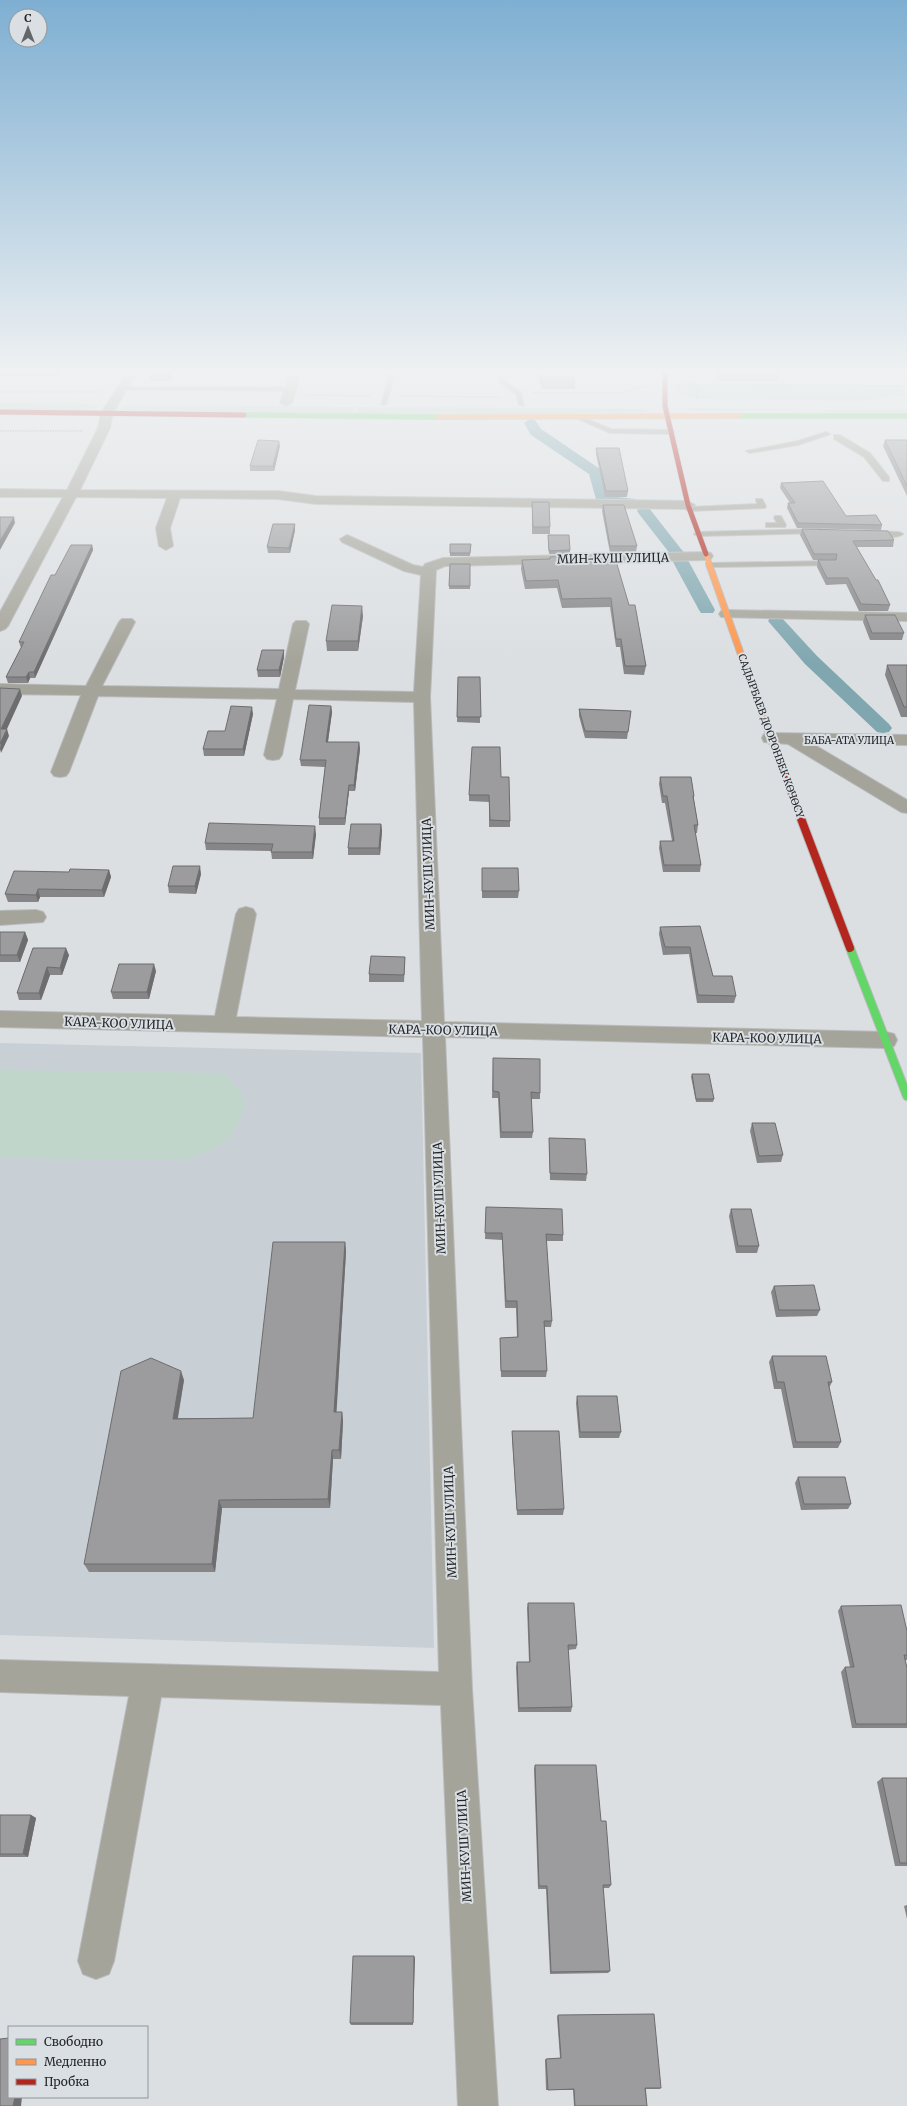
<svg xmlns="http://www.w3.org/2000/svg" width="907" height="2106" viewBox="0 0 907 2106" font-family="Merriweather,serif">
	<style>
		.built { fill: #c8d0d6 }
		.green { fill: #c0d6cb }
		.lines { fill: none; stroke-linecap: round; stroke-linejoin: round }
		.canal { fill: #80a7b0; fill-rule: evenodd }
		.lane-casing { stroke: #b8babc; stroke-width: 2 }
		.street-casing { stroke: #b8babc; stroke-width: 2 }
		.fast-far1-casing { stroke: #b8babc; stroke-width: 6 }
		.fast-casing { stroke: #b8babc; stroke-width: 10 }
		.slow-far1-casing { stroke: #b8babc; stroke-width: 6 }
		.slow-casing { stroke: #b8babc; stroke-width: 8 }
		.jam-far2-casing { stroke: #b8babc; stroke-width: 6 }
		.jam-far1-casing { stroke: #b8babc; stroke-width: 8 }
		.jam-casing { stroke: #b8babc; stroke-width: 10 }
		.path { stroke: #a5a7a1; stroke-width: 1.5; stroke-dasharray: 1.5 1; stroke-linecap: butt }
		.lane { fill: #a4a49a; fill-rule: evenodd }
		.street { fill: #a4a49a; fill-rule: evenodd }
		.fast-far1 { stroke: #63d668; stroke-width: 5 }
		.fast { stroke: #63d668; stroke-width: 8 }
		.slow-far1 { stroke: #ff974d; stroke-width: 5 }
		.slow { stroke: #ff974d; stroke-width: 6 }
		.jam-far2 { stroke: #b3261e; stroke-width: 5 }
		.jam-far1 { stroke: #b3261e; stroke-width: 6 }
		.jam { stroke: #b3261e; stroke-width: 8 }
		.wall { fill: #868688 }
		.shaded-wall { fill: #6d6d6f }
		.building { fill: #9c9c9e; stroke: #6d6d6f }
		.labels { text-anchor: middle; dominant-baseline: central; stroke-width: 4; stroke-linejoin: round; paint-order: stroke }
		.far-street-label { font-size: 10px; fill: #242628; stroke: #dadfe4 }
		.street-label { font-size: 12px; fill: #242628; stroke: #dadfe4 }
	</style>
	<rect width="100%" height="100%" fill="#dcdfe2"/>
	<path class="built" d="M0 1043 421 1053 434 1648 0 1635Z"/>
	<g class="green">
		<path d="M675 384 901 385 907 396H896L865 401 698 399 678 394Z"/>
		<path d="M0 403 87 404 98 406 97 408 84 410 0 409Z"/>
		<path d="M130 405 355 407 353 413 125 410 121 408Z"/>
		<path d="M358 407 644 409 648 412 531 414 356 413Z"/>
		<path d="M690 408 791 409 794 410 694 411 684 409Z"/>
		<path d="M824 410H907V412H828Z"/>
		<path d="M0 1070 224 1073 241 1092 244 1112 228 1140 205 1153 182 1160 0 1158Z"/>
	</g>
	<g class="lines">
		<g class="canal">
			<path d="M530 419 535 420 541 429 600 469 608 496 635 499 637 502 635 505 630 506 597 503 589 474 531 435 524 423Z"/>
			<path d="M644 507 649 508 681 549 684 552 681 555H671L639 514 637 511 639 508Z"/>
			<path d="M681 557 686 559 689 562 715 610 713 613H701L699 610 673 562 676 559Z"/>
			<path d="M776 616 782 618 817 656 889 724 892 728 889 732 883 733 877 732 805 664 768 621 770 618Z"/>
		</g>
		<g class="lane-casing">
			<g id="lane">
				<path d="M497 369H503L505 381 521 392 524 406 519 405 516 394 500 383Z"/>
				<path d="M392 373 395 375 386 404 381 405 389 375Z"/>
				<path d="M120 387H291L294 389 291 391 122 390 120 389Z"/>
				<path d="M576 416H580L611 429 670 430 674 432 670 434 610 433 576 418Z"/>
				<path d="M826 432 830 434 828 435 798 445 750 453 746 451 798 441Z"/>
				<path d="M834 435H840L870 453 889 477V481H883L864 457 834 439Z"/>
				<path d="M756 499H762L766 506 765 508 689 511 685 509 689 507 757 504Z"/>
				<path d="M775 516H781L786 525 785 527H766V523H777L774 518Z"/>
				<path d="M818 529H821V533L698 536 694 534 698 532Z"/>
				<path d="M870 531 899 532 903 534C897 539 875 538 869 533Z"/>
				<path d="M831 561H834V565L711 567 707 565 711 563Z"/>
			</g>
		</g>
		<g class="street-casing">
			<g id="street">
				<path d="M129 369H139L113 413 110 428 80 490 278 491 316 496 688 501 695 505 688 509 316 504 278 499 180 498 170 528 173 546 166 550 159 546 156 528 167 498 76 497 8 626 5 629 0 631V612L63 497H0V489L67 490 98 428 101 413Z"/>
				<path d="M292 369H302L292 403 286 406 280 403Z"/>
				<path d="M347 535 413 565 423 567 425 564 443 558 706 552 711 553 713 556 711 559 706 560 445 566 436 570 430 697 444 1022 886 1032 894 1034 897 1040 894 1046 886 1048 445 1037 472 1689 498 2106H458L441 1705 161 1697 114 1961 109 1974 96 1979 83 1974 78 1961 129 1696 0 1692V1660L439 1672 423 1037 0 1027V1011L215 1016 236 914 239 909 246 907 253 909 256 914 236 1017 422 1021 414 702 293 699 282 755 279 759 273 760 267 759 264 755 277 699 98 696 69 772 66 776 60 777 54 776 51 772 81 695 0 694V684L86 686 119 622 122 619H132L135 622 102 686 279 689 293 624 296 621H306L309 624 295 690 414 692 421 575 404 571 342 542 340 539Z"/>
				<path d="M726 610 907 613V621L721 617 719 614 721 611Z"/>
				<path d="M770 733 907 735V745L813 744 907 800V813L901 812 788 744 764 742 762 738 764 734Z"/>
				<path d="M36 910 43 912 46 917 43 922 0 925V911Z"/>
			</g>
		</g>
		<g class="fast-far1-casing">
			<g id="fast-far1">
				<path d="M244 415 438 417"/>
				<path d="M739 416H907"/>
			</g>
		</g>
		<g class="fast-casing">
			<path id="fast" d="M850 948 907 1096"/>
		</g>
		<g class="slow-far1-casing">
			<g id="slow-far1">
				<path d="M438 417 739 416"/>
				<path d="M706 554 710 565"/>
			</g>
		</g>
		<g class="slow-casing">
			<path id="slow" d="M709 564 773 745"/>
		</g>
		<g class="jam-far2-casing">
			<g id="jam-far2">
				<path d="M665 369V406L688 505 706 554"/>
				<path d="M0 412 244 415"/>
			</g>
		</g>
		<g class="jam-far1-casing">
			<path id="jam-far1" d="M773 745 800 817"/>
		</g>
		<g class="jam-casing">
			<path id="jam" d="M800 816 850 948"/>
		</g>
		<g class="path">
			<path d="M695 383 698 399"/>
			<path d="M681 384 907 386"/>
			<path d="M0 392H101"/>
			<path d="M532 393H622L648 385"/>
			<path d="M306 395 371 396"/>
			<path d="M400 396 499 397"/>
			<path d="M0 431H83"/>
		</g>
		<use href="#lane" class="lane"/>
		<use href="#street" class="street"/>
		<use href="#fast-far1" class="fast-far1"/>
		<use href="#fast" class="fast"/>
		<use href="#slow-far1" class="slow-far1"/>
		<use href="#slow" class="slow"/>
		<use href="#jam-far2" class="jam-far2"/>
		<use href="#jam-far1" class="jam-far1"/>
		<use href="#jam" class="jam"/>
	</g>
	<g class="wall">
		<path d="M0 369H98L97 371H59L56 377 0 376Z"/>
		<path d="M176 369 170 381H150L149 373Z"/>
		<path d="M317 369H380L379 373H318Z"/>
		<path d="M536 369H572L575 380V389H542Z"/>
		<path d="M714 369H777L780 373 778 381H717Z"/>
		<path d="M885 440H907V496L883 446Z"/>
		<path d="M280 446 274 471H250V466Z"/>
		<path d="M596 448 628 491 627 497H605L596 454Z"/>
		<path d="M781 483 846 516 882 525 881 530 797 528 787 508 788 503H790L780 488Z"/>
		<path d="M532 502 550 527V534H532Z"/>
		<path d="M603 505 637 546 636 552 610 553 602 511Z"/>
		<path d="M295 524V530L290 553H268L267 547Z"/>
		<path d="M802 529 894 540 893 547H857L890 605 888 611H859L846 584 826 585 817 567 818 560H835H813L800 535Z"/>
		<path d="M548 535 570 550V554H549Z"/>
		<path d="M450 544H471L470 556H450Z"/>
		<path d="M92 545 93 550 35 678H30L28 683H8L6 677 21 648 19 642 55 575Z"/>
		<path d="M550 557 572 562 616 561 646 666 644 675 624 674 620 647H616L610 607 562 608 557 588 525 589 521 569 522 560H550Z"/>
		<path d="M450 564H470V589H449Z"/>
		<path d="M865 615 904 633 902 640H870L863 622Z"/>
		<path d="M363 616 358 651H327L326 641Z"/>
		<path d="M284 657 280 677H258L257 670Z"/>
		<path d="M887 665H907V717H901L885 675Z"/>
		<path d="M458 677H480V723L457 722Z"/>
		<path d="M331 706 332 712 328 742H359L360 749 355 791H349L345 825H319V818L325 767 301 766 300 760Z"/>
		<path d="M579 709 631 711 627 739 585 738 579 716Z"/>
		<path d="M253 714 244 756H204L203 749 225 731Z"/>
		<path d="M501 777 510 821V827H489V802L469 801V795Z"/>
		<path d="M660 777 694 796V800L698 825 697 833H695L701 865 700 872H663L659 848 660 841H672L665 803H662L659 784Z"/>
		<path d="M381 824 382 831 380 855H348V848Z"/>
		<path d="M316 834 313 859H272L271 851 206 850 205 843Z"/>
		<path d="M482 868 519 891 518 898H482Z"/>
		<path d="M109 870 111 877 104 897H40L38 902H8L5 894 69 872Z"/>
		<path d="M201 874 196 894 169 893 168 886Z"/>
		<path d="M700 926 713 976 736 996 734 1003H697L689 954 663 955 659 934 660 927Z"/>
		<path d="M0 932H25L28 940 20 962H0Z"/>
		<path d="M33 948 69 955 62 975H50L41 1000H19L17 993Z"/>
		<path d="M405 957V964L404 982H369V974Z"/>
		<path d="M156 971 149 999H113L111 992Z"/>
		<path d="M493 1058 540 1093V1099H531L533 1132 532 1138H500L498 1098H492Z"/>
		<path d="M692 1074 714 1099 713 1102H696L691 1077Z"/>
		<path d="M752 1123 783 1155 781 1162 757 1163 750 1131Z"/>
		<path d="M549 1138 587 1174 586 1181 550 1180 549 1145Z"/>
		<path d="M486 1207 563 1235V1241H546L552 1321 551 1327H544L547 1371 546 1377H501L500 1338 517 1337 516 1308H505L502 1240 485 1239Z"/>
		<path d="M731 1209 759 1246 757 1253H736L729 1216Z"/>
		<path d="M345 1242 346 1252 336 1412H342L343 1421 341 1459H333L330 1508H222L215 1572H89L84 1564 184 1380 178 1418H253Z"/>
		<path d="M774 1286 820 1310 817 1316 776 1317 771 1292Z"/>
		<path d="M772 1356 832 1382 829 1388 841 1442 838 1448H793L781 1389H774L769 1362Z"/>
		<path d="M577 1396 621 1432 619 1438H579L576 1403Z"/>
		<path d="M512 1431 564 1509 563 1515H517L512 1437Z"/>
		<path d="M798 1477 851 1504 848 1509 801 1510 795 1483Z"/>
		<path d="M528 1603 577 1645 576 1649 568 1650 572 1707 571 1712H518L516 1667 517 1662H529L527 1608Z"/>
		<path d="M841 1606 907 1631V1660H905L907 1668V1728H852L841 1672 845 1667H850L838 1611Z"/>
		<path d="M535 1765 601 1821 611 1885 609 1888H603L610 1971 608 1973 550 1974 546 1889H538L534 1769Z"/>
		<path d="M882 1778H907V1866H895L877 1782Z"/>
		<path d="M0 1815H31L36 1818 28 1857H0Z"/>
		<path d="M907 1905V1919L904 1906Z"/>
		<path d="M414 1956 413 2025H351L350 2023Z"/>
		<path d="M558 2015 661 2088 659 2089H646L647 2106H574L573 2090H546L545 2060 546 2059 560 2058 557 2017Z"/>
	</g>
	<g class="shaded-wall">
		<path d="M57 369H59V371L56 377 55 372Z"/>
		<path d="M171 369H176L170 381 169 373Z"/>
		<path d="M279 441 280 446 274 471 273 466Z"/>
		<path d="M14 517 15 523 0 550V541Z"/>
		<path d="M295 524V530L290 553 289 548Z"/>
		<path d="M92 545 93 550 35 678 34 672Z"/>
		<path d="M362 606 363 616 358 651V641Z"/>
		<path d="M284 650V657L280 677 279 670Z"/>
		<path d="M29 672 30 678 28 683 26 677Z"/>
		<path d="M20 689 22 696 7 729 9 736 1 753 0 749 1 729Z"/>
		<path d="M331 706 332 712 327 748 326 742Z"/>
		<path d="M252 707 253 714 244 756 243 749Z"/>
		<path d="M359 742 360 749 355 791 354 785Z"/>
		<path d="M349 785V791L345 825V818Z"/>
		<path d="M381 824 382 831 380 855 379 848Z"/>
		<path d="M315 826 316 834 313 859 312 852Z"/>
		<path d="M200 866 201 874 196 894 195 886Z"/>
		<path d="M109 870 111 877 104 897 102 890Z"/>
		<path d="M38 889 40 897 38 902 36 895Z"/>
		<path d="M25 932 28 940 20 962 17 955Z"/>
		<path d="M66 948 69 955 62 975 60 968Z"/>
		<path d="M154 964 156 971 149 999 147 992Z"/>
		<path d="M47 967 50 975 41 1000 39 993Z"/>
		<path d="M345 1242 346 1252 336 1421 334 1412Z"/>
		<path d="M181 1371 184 1380 176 1427 173 1419Z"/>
		<path d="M342 1412 343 1421 341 1459 339 1450Z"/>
		<path d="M332 1450 333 1459 330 1508 328 1499Z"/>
		<path d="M219 1500 222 1508 215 1572 212 1564Z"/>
		<path d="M31 1815 36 1818 28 1857 23 1854Z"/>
		<path d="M414 1956 415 1958 413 2025V2023Z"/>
		<path d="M15 2097H22L21 2106H13Z"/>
	</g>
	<g class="building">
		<path d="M0 369H57L55 372 0 371Z"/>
		<path d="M151 369H171L169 373H149Z"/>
		<path d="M539 369H572L575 380H543Z"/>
		<path d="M717 369H777L780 373H718Z"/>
		<path d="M258 440 279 441 273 466H250Z"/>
		<path d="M885 440H907V486Z"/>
		<path d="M596 448H619L628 491H606Z"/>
		<path d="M823 481 846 516 876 515 882 525 798 523 788 503H795L781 483Z"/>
		<path d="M532 502H549L550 527H533Z"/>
		<path d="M603 505H624L637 546H610Z"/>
		<path d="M0 517H14L0 541Z"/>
		<path d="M273 524H295L289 548 267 547Z"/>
		<path d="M802 529 888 531 894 540 853 541 876 580H878L890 605 861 604 848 578H827L818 560H836L837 554H814Z"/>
		<path d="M548 535H569L570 550 549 551Z"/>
		<path d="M450 544H471L470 553H450Z"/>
		<path d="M71 545H92L34 672H29L26 677H6L24 642H19L51 575H55Z"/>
		<path d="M572 556V562L616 561 629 605H635L646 666H625L621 639H616L611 598 562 599 558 580 526 581 522 560 550 559V557Z"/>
		<path d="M450 564H470V586H449Z"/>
		<path d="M332 605 362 606 358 641H326Z"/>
		<path d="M865 615H895L904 633H872Z"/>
		<path d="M262 650H284L279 670H257Z"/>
		<path d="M887 665H907V707H904Z"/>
		<path d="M458 677H480L481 717H457Z"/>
		<path d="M0 688 20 689 1 729H7L0 744Z"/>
		<path d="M309 705 331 706 326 742H359L354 785H349L345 818H319L326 760H300Z"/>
		<path d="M231 706 252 707 243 749H203L208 731H225Z"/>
		<path d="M579 709 631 711 628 732 585 731Z"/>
		<path d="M472 747H500L501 777H509L510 821 490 820 489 795H469Z"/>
		<path d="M660 777H691L694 796H693L698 825H694L701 865H664L660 841H674L667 796H663Z"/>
		<path d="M209 823 315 826 312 852H271L273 844 205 843Z"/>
		<path d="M351 824H381L379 848H348Z"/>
		<path d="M173 866H200L195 886H168Z"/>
		<path d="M482 868H518L519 891H482Z"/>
		<path d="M70 869 109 870 102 890 38 889 36 895 5 894 14 871 69 872Z"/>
		<path d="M700 926 713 976H732L736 996 698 995 690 947H665L660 927Z"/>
		<path d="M0 932H25L17 955H0Z"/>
		<path d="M33 948H66L60 968 47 967 39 993H17Z"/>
		<path d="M371 956 405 957 404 975 369 974Z"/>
		<path d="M119 964H154L147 992H111Z"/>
		<path d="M493 1058 540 1059V1093L531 1092 533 1132H501L499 1092 493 1091Z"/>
		<path d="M692 1074H709L714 1099H696Z"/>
		<path d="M752 1123H775L783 1155 759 1156Z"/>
		<path d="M549 1138 585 1139 587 1174 550 1173Z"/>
		<path d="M486 1207 562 1209 563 1235 546 1234 552 1321H544L547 1371H501L500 1338 518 1337 517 1301H506L502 1233H485Z"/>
		<path d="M731 1209H751L759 1246H738Z"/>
		<path d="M273 1242H345L334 1412H342L339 1450H332L328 1499 219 1500 212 1564H84L121 1371 151 1358 181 1371 173 1419 253 1418Z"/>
		<path d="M814 1285 820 1310H779L774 1286Z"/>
		<path d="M772 1356H826L832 1382H828L841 1442H796L784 1382H777Z"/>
		<path d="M577 1396H617L621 1432H580Z"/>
		<path d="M512 1431H559L564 1509 517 1510Z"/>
		<path d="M798 1477H845L851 1504H804Z"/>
		<path d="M528 1603H574L577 1645H568L572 1707 519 1708 517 1662H530Z"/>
		<path d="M901 1605 907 1631V1655H904L907 1668V1724H856L845 1667H854L841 1606Z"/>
		<path d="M535 1765H596L601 1821H606L611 1885H603L610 1971 551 1972 547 1886H539Z"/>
		<path d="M882 1778H907V1863H900Z"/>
		<path d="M0 1815H31L23 1854H0Z"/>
		<path d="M353 1956H414L413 2023H350Z"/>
		<path d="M654 2014 661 2088H645L647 2106H575L574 2089 548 2090 546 2059 561 2058 558 2015Z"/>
		<path d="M9 2038V2097H15L13 2106H0V2039Z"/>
	</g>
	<linearGradient id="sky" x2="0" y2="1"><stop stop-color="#7eafd2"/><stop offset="0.56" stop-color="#eff1f2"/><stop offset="1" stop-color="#eff1f2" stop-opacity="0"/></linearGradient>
	<rect width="907" height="663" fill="url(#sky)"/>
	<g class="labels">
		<g class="far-street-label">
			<text transform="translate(771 736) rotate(70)">САДЫРБАЕВ ДООРОНБЕК КӨЧӨСҮ</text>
			<text x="849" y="740">БАБА-АТА УЛИЦА</text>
		</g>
		<g class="street-label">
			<text transform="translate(613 558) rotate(-1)">МИН-КУШ УЛИЦА</text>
			<text transform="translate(428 874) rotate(-92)">МИН-КУШ УЛИЦА</text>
			<text transform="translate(119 1023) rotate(2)">КАРА-КОО УЛИЦА</text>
			<text transform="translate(443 1030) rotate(1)">КАРА-КОО УЛИЦА</text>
			<text transform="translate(767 1038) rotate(1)">КАРА-КОО УЛИЦА</text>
			<text transform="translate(439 1198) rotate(-92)">МИН-КУШ УЛИЦА</text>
			<text transform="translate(450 1522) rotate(-92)">МИН-КУШ УЛИЦА</text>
			<text transform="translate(464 1846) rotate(-93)">МИН-КУШ УЛИЦА</text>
		</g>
	</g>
	<rect x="8" y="2026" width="140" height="72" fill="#dadfe4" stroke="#919599"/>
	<rect x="16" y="2039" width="20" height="6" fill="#63d668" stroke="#919599"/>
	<text x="44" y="2046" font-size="12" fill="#242628">Свободно</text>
	<rect x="16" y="2059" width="20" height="6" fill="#ff974d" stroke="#919599"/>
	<text x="44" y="2066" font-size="12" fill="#242628">Медленно</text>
	<rect x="16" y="2079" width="20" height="6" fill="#b3261e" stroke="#919599"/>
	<text x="44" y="2086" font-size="12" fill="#242628">Пробка</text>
	<g transform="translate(28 28)"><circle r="19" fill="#dadfe4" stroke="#919599"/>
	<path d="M0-3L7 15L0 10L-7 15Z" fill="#646769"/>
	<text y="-6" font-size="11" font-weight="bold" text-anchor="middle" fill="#242628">С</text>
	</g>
</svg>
